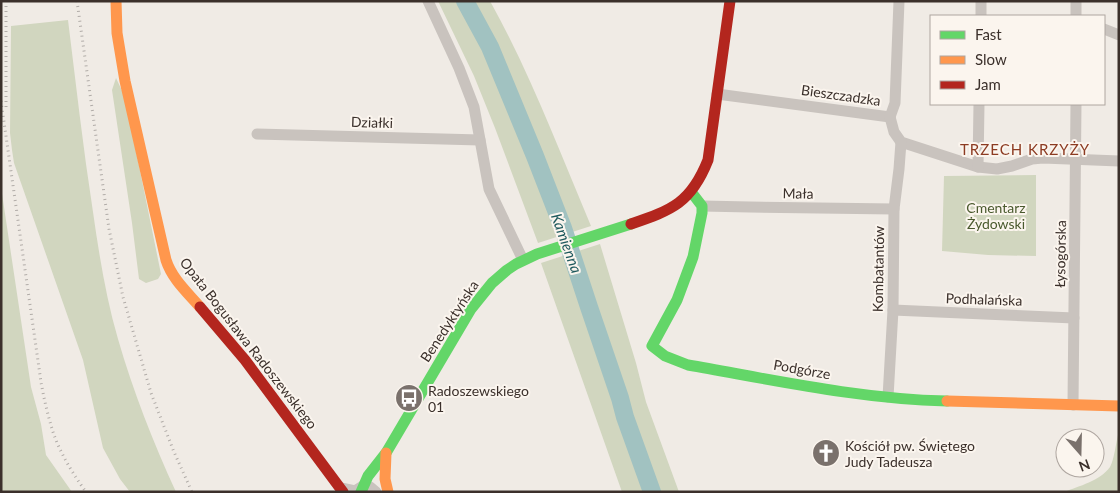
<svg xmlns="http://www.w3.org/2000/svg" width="1120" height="493" viewBox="0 0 1120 493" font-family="Lato,sans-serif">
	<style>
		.green { fill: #d1d6bf }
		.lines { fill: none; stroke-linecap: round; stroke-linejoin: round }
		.river { stroke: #a1c2c1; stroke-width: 18 }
		.street { stroke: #c9c3be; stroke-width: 11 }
		.fast { stroke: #63d668; stroke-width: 11 }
		.slow { stroke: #ff974d; stroke-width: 11 }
		.jam { stroke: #b3261e; stroke-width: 11 }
		.rail { stroke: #b1aca8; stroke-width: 3; stroke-dasharray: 1 4; stroke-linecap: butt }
		.labels { text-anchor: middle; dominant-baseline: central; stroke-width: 4; stroke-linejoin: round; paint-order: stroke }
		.street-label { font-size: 14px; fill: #3b302b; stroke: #fbf5ee }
		.park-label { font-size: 14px; fill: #4a5a2e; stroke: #fbf5ee }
		.poi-label { font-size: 14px; fill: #3b302b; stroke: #fbf5ee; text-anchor: start }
		.neighbourhood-label { font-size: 15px; letter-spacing: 1px; fill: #8c3b22; stroke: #fbf5ee }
		.water-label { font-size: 15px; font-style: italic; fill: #1f5a5e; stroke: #fbf5ee }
	</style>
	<rect width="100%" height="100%" fill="#f0ebe5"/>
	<g class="green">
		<path d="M438 1H490C530 73 559 150 591 226L538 243 495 128 474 76Z"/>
		<path d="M68 20C76 84 83 148 93 212 99 254 106 298 118 339 133 391 153 442 176 492H130L120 479 103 448 83 360 14 163 12 150 10 133 11 26Z"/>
		<path d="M116 78 125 97 161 274 158 279 146 283 139 279 132 223 112 90Z"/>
		<path d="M1036 175V256L988 255 942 251 944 176Z"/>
		<path d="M1 187 31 387 41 424 46 455 72 492H1Z"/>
		<path d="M600 244 636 363 646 402 679 492H622L541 263Z"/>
		<path d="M1118 435 1119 436V492H1064C1079 486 1100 481 1110 467 1114 460 1116 443 1118 435Z"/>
	</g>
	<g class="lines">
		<path class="river" d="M465 1 490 47 535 156 563 228 589 307 620 398 625 417 652 492"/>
		<g class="street">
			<path d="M428 1 459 68 474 107 489 189 523 260"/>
			<path d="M981 16V1"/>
			<path d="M1076 16V1"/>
			<path d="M1104 29 1119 35"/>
			<path d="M717 94 890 117"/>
			<path d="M890 117 894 132 901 142 978 167 997 169 1012 166 1032 159 1043 158 1119 161"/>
			<path d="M890 117 895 103 899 1"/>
			<path d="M257 134 480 140"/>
			<path d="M978 167 979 104"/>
			<path d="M702 206 750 207 894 209"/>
			<path d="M893 310 1074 318"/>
			<path d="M888 397 893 310 894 209 899 169 901 142"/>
			<path d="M1073 405 1076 104"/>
			<path d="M341 488 355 491 363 486 370 487 376 492"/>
		</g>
		<g class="fast">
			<path d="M692 193 702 206V213L693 257 677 300 652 346 665 356 688 365C774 380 860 399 947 401"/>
			<path d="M361 492 368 476 386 453 471 309 492 283 507 270 516 264 537 254 631 224"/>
		</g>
		<g class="slow">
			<path d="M116 1 117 33 125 81 166 260C172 279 188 293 200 307"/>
			<path d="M947 401 1119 406"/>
			<path d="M386 453 385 479 388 492"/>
		</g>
		<g class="jam">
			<path d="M631 224C672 210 691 203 708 160L730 1"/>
			<path d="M200 307 245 360 343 492"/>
		</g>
		<g class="rail">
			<path d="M6 1V109"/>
			<path d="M77 1 109 229 123 297 151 393 174 452 192 492"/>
			<path d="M1 101 41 382C44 399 48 416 53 432 60 453 73 474 86 492"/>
		</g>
	</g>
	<defs>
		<g id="bus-disc" transform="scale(1.4375)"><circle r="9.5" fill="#7a716c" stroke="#fbf5ee"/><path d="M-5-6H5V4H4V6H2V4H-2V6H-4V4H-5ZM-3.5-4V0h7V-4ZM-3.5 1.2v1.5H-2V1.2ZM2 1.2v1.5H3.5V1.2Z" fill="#fff"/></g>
		<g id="church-disc" transform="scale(1.4375)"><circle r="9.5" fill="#7a716c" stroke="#fbf5ee"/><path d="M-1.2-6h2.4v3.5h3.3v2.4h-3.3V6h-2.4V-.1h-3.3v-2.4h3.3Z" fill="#fff"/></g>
	</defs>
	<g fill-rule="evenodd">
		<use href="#bus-disc" x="409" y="398"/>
		<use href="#church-disc" x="826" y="453"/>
	</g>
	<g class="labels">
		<g class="street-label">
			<text transform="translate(841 95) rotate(8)">Bieszczadzka</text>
			<text transform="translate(372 122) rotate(2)">Działki</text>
			<text transform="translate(798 193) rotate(1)">Mała</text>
			<text transform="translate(1060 254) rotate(-89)">Łysogórska</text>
			<text transform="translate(878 269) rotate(-89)">Kombatantów</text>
			<text transform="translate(984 299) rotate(2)">Podhalańska</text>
			<text transform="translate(449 321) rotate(-57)">Benedyktyńska</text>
			<text transform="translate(249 343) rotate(52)">Opata Bogusława Radoszewskiego</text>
			<text transform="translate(802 369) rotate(10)">Podgórze</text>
		</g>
		<g class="park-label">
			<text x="996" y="207">Cmentarz<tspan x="996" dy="16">Żydowski</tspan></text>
		</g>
		<g class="poi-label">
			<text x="428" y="390">Radoszewskiego<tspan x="428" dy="16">01</tspan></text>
			<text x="845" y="445">Kościół pw. Świętego<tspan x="845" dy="16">Judy Tadeusza</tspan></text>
		</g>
		<g class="neighbourhood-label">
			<text x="1025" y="149">TRZECH KRZYŻY</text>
		</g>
		<g class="water-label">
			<text transform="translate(567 243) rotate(70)">Kamienna</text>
		</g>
	</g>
	<rect width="1120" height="493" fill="none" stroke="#3b302b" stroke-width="5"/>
	<rect x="930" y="15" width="175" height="90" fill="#fbf5ee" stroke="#aea6a0"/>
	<rect x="940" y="31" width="25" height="8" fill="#63d668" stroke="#aea6a0"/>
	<text x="975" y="40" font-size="15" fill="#3b302b">Fast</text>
	<rect x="940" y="56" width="25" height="8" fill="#ff974d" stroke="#aea6a0"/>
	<text x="975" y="65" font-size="15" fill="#3b302b">Slow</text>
	<rect x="940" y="81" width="25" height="8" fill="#b3261e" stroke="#aea6a0"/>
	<text x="975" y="90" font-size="15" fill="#3b302b">Jam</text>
	<g transform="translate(1080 453) rotate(160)"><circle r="24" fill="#fbf5ee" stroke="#aea6a0"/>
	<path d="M0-4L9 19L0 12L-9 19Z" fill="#7a716c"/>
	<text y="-8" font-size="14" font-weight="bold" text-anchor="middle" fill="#3b302b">N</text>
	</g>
</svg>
